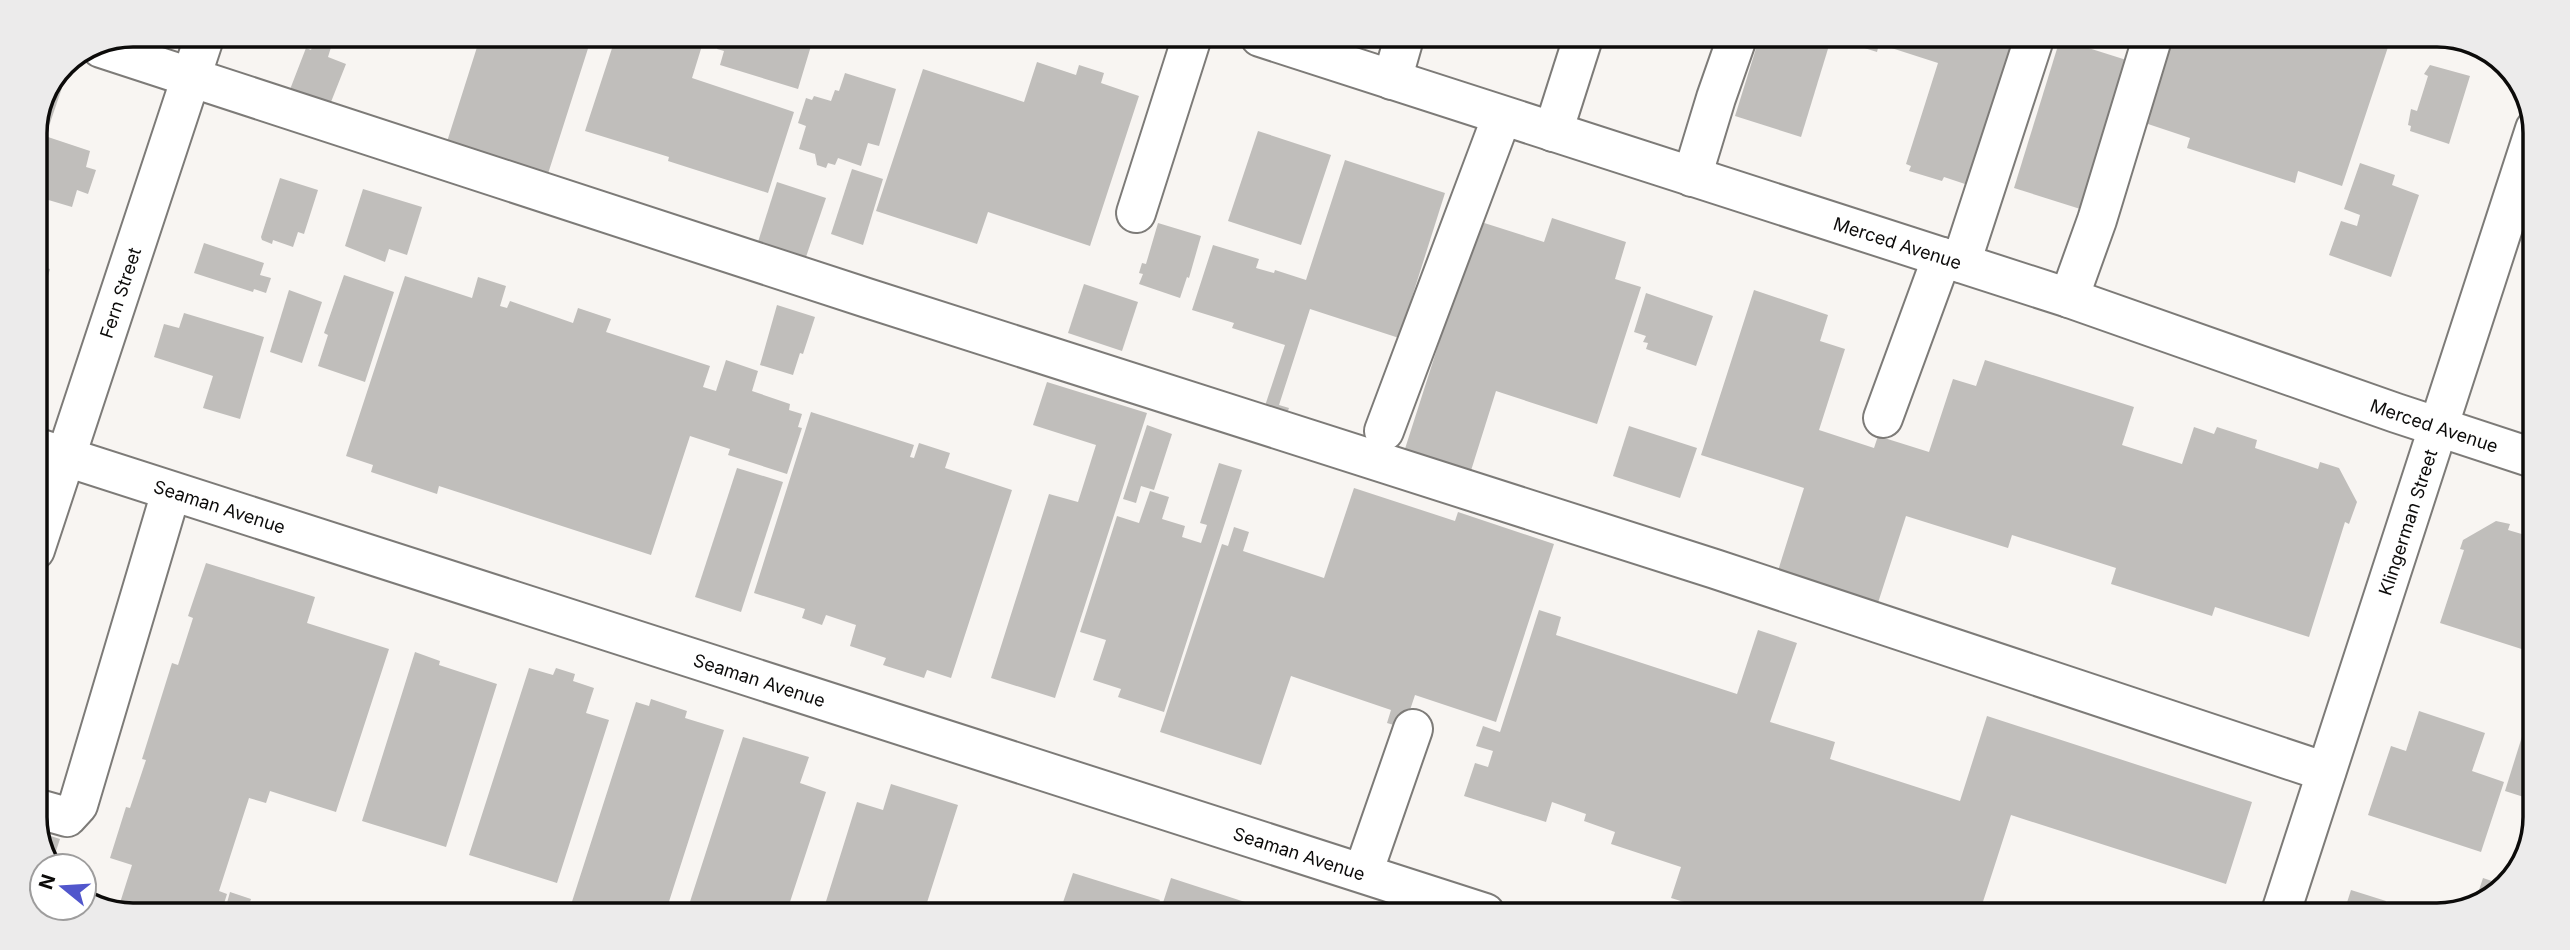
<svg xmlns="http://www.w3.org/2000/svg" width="2570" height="950" viewBox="0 0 2570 950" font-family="Inter,sans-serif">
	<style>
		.building { fill: #c0bebb }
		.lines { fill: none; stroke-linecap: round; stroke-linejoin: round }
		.minor-casing { stroke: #7d7b78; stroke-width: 42 }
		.minor { stroke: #fff; stroke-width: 38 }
		.labels { text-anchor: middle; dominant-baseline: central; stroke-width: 6; stroke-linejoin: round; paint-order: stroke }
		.street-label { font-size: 18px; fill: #0c0b0a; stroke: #fff }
		.rim { fill: none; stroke: #0c0b0a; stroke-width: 3.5 }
	</style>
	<rect width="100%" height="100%" fill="#f8f5f2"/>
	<g class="building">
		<path d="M453 36H592L546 180 445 148 478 44Z"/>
		<path d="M616 36H705L692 78 794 112 768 193 668 161 669 157 585 131Z"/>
		<path d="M721 36H814L798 89 720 65 724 51 717 49Z"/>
		<path d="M315 38 332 44 328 57 346 64 329 107 289 92 306 48 311 50Z"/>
		<path d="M1759 39H1831L1801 137 1735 116Z"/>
		<path d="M1843 39H2017L1971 186 1944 177 1942 181 1909 171 1911 166 1906 164 1938 63 1879 44 1877 52 1842 41Z"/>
		<path d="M2060 39 2139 64 2093 213 2014 188Z"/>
		<path d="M2173 39 2376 40 2389 44 2342 186 2298 171 2295 183 2187 148 2190 138 2145 123Z"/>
		<path d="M1037 62 1076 75 1079 65 1104 73 1101 83 1139 96 1090 246 988 212 977 244 876 211 923 69 1024 102Z"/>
		<path d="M2430 65 2470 76 2449 144 2410 131 2411 126 2408 125 2411 109 2417 111 2428 76 2424 74Z"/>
		<path d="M845 73 896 89 879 146 868 143 861 166 838 158 835 165 828 163 826 168 817 165 815 154 799 149 806 126 798 123 806 98 812 100 814 96 831 101 835 90 839 91Z"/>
		<path d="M58 77 65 79 48 129 36 125Z"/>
		<path d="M1258 131 1331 155 1301 245 1228 221Z"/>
		<path d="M48 137 90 151 86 167 96 170 88 194 77 190 72 207 35 196V177Z"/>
		<path d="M1345 160 1445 193 1399 338 1310 309 1279 405 1289 408 1285 419 1263 412 1285 345 1232 328 1234 323 1192 310 1213 245 1259 259 1256 268 1274 273 1275 270 1306 280Z"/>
		<path d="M2360 163 2395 175 2392 185 2419 195 2391 277 2329 255 2341 221 2357 226 2360 215 2344 209Z"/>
		<path d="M852 169 883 179 863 245 831 234Z"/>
		<path d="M280 178 318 190 304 234 298 232 293 247 273 240 272 244 262 240 261 237Z"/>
		<path d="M777 182 826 198 806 257 758 242Z"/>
		<path d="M363 189 422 207 407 255 389 249 385 262 345 246Z"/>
		<path d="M1552 218 1626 242 1615 279 1641 287 1597 424 1496 391 1469 477 1403 455 1478 221 1544 242Z"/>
		<path d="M1158 223 1201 236 1189 278 1187 277 1180 298 1139 284 1143 274 1139 273 1142 263 1146 264Z"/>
		<path d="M204 243 264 263 260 275 271 278 266 293 254 289 253 292 194 273Z"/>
		<path d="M35 265 50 269 38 311 35 310Z"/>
		<path d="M344 275 394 292 365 382 318 366 328 335 324 333Z"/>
		<path d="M405 276 472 298 478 277 506 286 500 306 507 308 510 301 573 323 578 308 611 319 606 332 710 366 703 387 716 391 726 360 758 371 752 391 790 404 789 410 802 414 798 427 802 428 787 474 728 455 730 449 690 436 651 555 439 486 437 494 371 472 373 465 346 456Z"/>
		<path d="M1084 284 1138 302 1122 351 1068 333Z"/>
		<path d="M289 290 322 302 302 363 270 352Z"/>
		<path d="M1754 290 1828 315 1820 341 1845 349 1819 430 1874 448 1878 436 1929 452 1953 379 1976 386 1985 360 2134 407 2122 445 2182 464 2194 427 2214 434 2217 427 2257 440 2255 448 2318 469 2320 462 2339 468 2357 502 2349 524 2345 522 2309 637 2215 607 2212 616 2111 584 2116 568 2012 535 2008 548 1906 516 1876 609 1776 577 1804 488 1701 455Z"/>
		<path d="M1646 293 1713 316 1696 366 1646 349 1648 343 1643 342 1646 336 1634 332Z"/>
		<path d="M777 305 815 317 803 354 800 353 793 375 760 365Z"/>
		<path d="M184 313 264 337 240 419 203 408 213 376 154 357 164 324 179 328Z"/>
		<path d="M1047 382 1147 413 1055 698 991 678 1049 494 1078 502 1096 445 1033 425Z"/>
		<path d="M811 412 914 445 910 457 914 458 919 443 950 453 945 468 1012 490 951 678 927 670 924 678 883 665 886 658 850 646 856 625 826 615 822 625 802 618 805 609 754 593Z"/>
		<path d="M1147 425 1172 434 1154 490 1141 486 1136 503 1123 499Z"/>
		<path d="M1629 426 1697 448 1680 498 1613 476Z"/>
		<path d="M1219 463 1242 470 1164 712 1118 697 1121 689 1093 680 1106 640 1080 632 1117 516 1139 523 1150 491 1169 497 1162 519 1185 526 1182 537 1201 543 1207 525 1200 523Z"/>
		<path d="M737 468 783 482 741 612 695 597Z"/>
		<path d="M1354 488 1455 521 1458 512 1554 544 1496 722 1415 695 1404 728 1387 723 1391 710 1291 676 1261 765 1160 732 1222 544 1228 546 1234 527 1249 532 1243 551 1324 578Z"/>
		<path d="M2496 521 2510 524 2508 530 2532 537 2531 652 2440 623 2464 550 2460 549 2463 540Z"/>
		<path d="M206 563 315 597 307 623 389 649 336 812 270 791 266 803 249 798 219 891 227 894 222 910H123L124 907 119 906 132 865 110 858 126 807 130 808 146 760 142 759 172 663 178 665 193 618 188 616Z"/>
		<path d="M1539 610 1561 617 1556 635 1737 694 1758 630 1797 643 1770 722 1835 742 1830 759 1960 801 1987 716 2252 802 2226 884 2011 815 1979 914 1720 913 1671 898 1681 867 1611 844 1615 832 1584 821 1586 814 1552 802 1546 822 1464 796 1475 763 1488 767 1493 751 1476 746 1483 726 1500 732Z"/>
		<path d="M415 652 440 661 439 665 497 684 446 847 362 821Z"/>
		<path d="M529 668 553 675 556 668 575 674 573 681 594 688 586 713 609 720 557 883 469 855Z"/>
		<path d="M651 699 687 711 685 718 724 730 666 911H639L609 902 606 911H569L636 702 649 706Z"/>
		<path d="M2419 711 2485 733 2472 771 2504 782 2481 852 2368 815 2391 746 2406 751Z"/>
		<path d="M2530 711H2531L2530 799 2505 791Z"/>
		<path d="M743 737 809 757 800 783 826 792 787 911H687Z"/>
		<path d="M891 784 958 805 924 912 823 911 857 802 883 810Z"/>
		<path d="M38 832 60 839 51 866Z"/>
		<path d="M1073 873 1160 900 1156 912 1060 911Z"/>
		<path d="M1171 878 1245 902 1242 912H1160Z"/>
		<path d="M2483 878 2504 885 2496 895 2475 902Z"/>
		<path d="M2351 890 2386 901 2385 904 2417 915H2343Z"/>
		<path d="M230 892 251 899 250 902 276 910H225Z"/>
	</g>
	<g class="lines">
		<g class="minor-casing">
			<g id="minor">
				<path id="s1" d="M1260 37 2069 298 2396 413 2533 458"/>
				<path d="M101 48 867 298 1715 569 2326 772"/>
				<path d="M1392 80 1404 38"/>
				<path d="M1553 132 1583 38"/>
				<path d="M1692 177 1716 98 1737 38"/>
				<path d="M1136 213 1192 37"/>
				<path d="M1961 263 2034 39"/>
				<path d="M2069 298 2097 220 2152 39"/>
				<path d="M1883 418 1942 257"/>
				<path d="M1384 431 1502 116"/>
				<path id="s2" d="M35 447 1485 913"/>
				<path id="s3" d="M35 550 205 35"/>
				<path d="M35 808 67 817 78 805 171 492"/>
				<path d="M1363 873 1413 729"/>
				<path id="s4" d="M2280 915 2535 129"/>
			</g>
		</g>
		<use href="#minor" class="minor"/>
	</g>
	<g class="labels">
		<g class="street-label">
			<text stroke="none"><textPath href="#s1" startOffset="670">Merced Avenue</textPath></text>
			<text stroke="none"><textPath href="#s3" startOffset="271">Fern Street</textPath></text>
			<text stroke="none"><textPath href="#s1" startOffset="1237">Merced Avenue</textPath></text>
			<text stroke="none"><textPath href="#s2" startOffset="194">Seaman Avenue</textPath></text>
			<text stroke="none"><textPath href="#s4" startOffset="413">Klingerman Street</textPath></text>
			<text stroke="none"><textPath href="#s2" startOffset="761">Seaman Avenue</textPath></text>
			<text stroke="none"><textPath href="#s2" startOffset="1328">Seaman Avenue</textPath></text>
		</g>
	</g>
	<path d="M0 0H2570V950H0ZM133 47H2437A86 86 0 0 1 2523 133V817A86 86 0 0 1 2437 903H133A86 86 0 0 1 47 817V133A86 86 0 0 1 133 47Z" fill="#ecebeb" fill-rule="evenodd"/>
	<path class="rim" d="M133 47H2437A86 86 0 0 1 2523 133V817A86 86 0 0 1 2437 903H133A86 86 0 0 1 47 817V133A86 86 0 0 1 133 47Z"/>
	<g transform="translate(63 887) rotate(288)"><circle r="33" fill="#ffffff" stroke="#9e9d9d" stroke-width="2"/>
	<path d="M0-5L12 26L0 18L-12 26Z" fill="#5156cc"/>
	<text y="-10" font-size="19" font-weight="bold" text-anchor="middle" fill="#0c0b0a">N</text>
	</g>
</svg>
